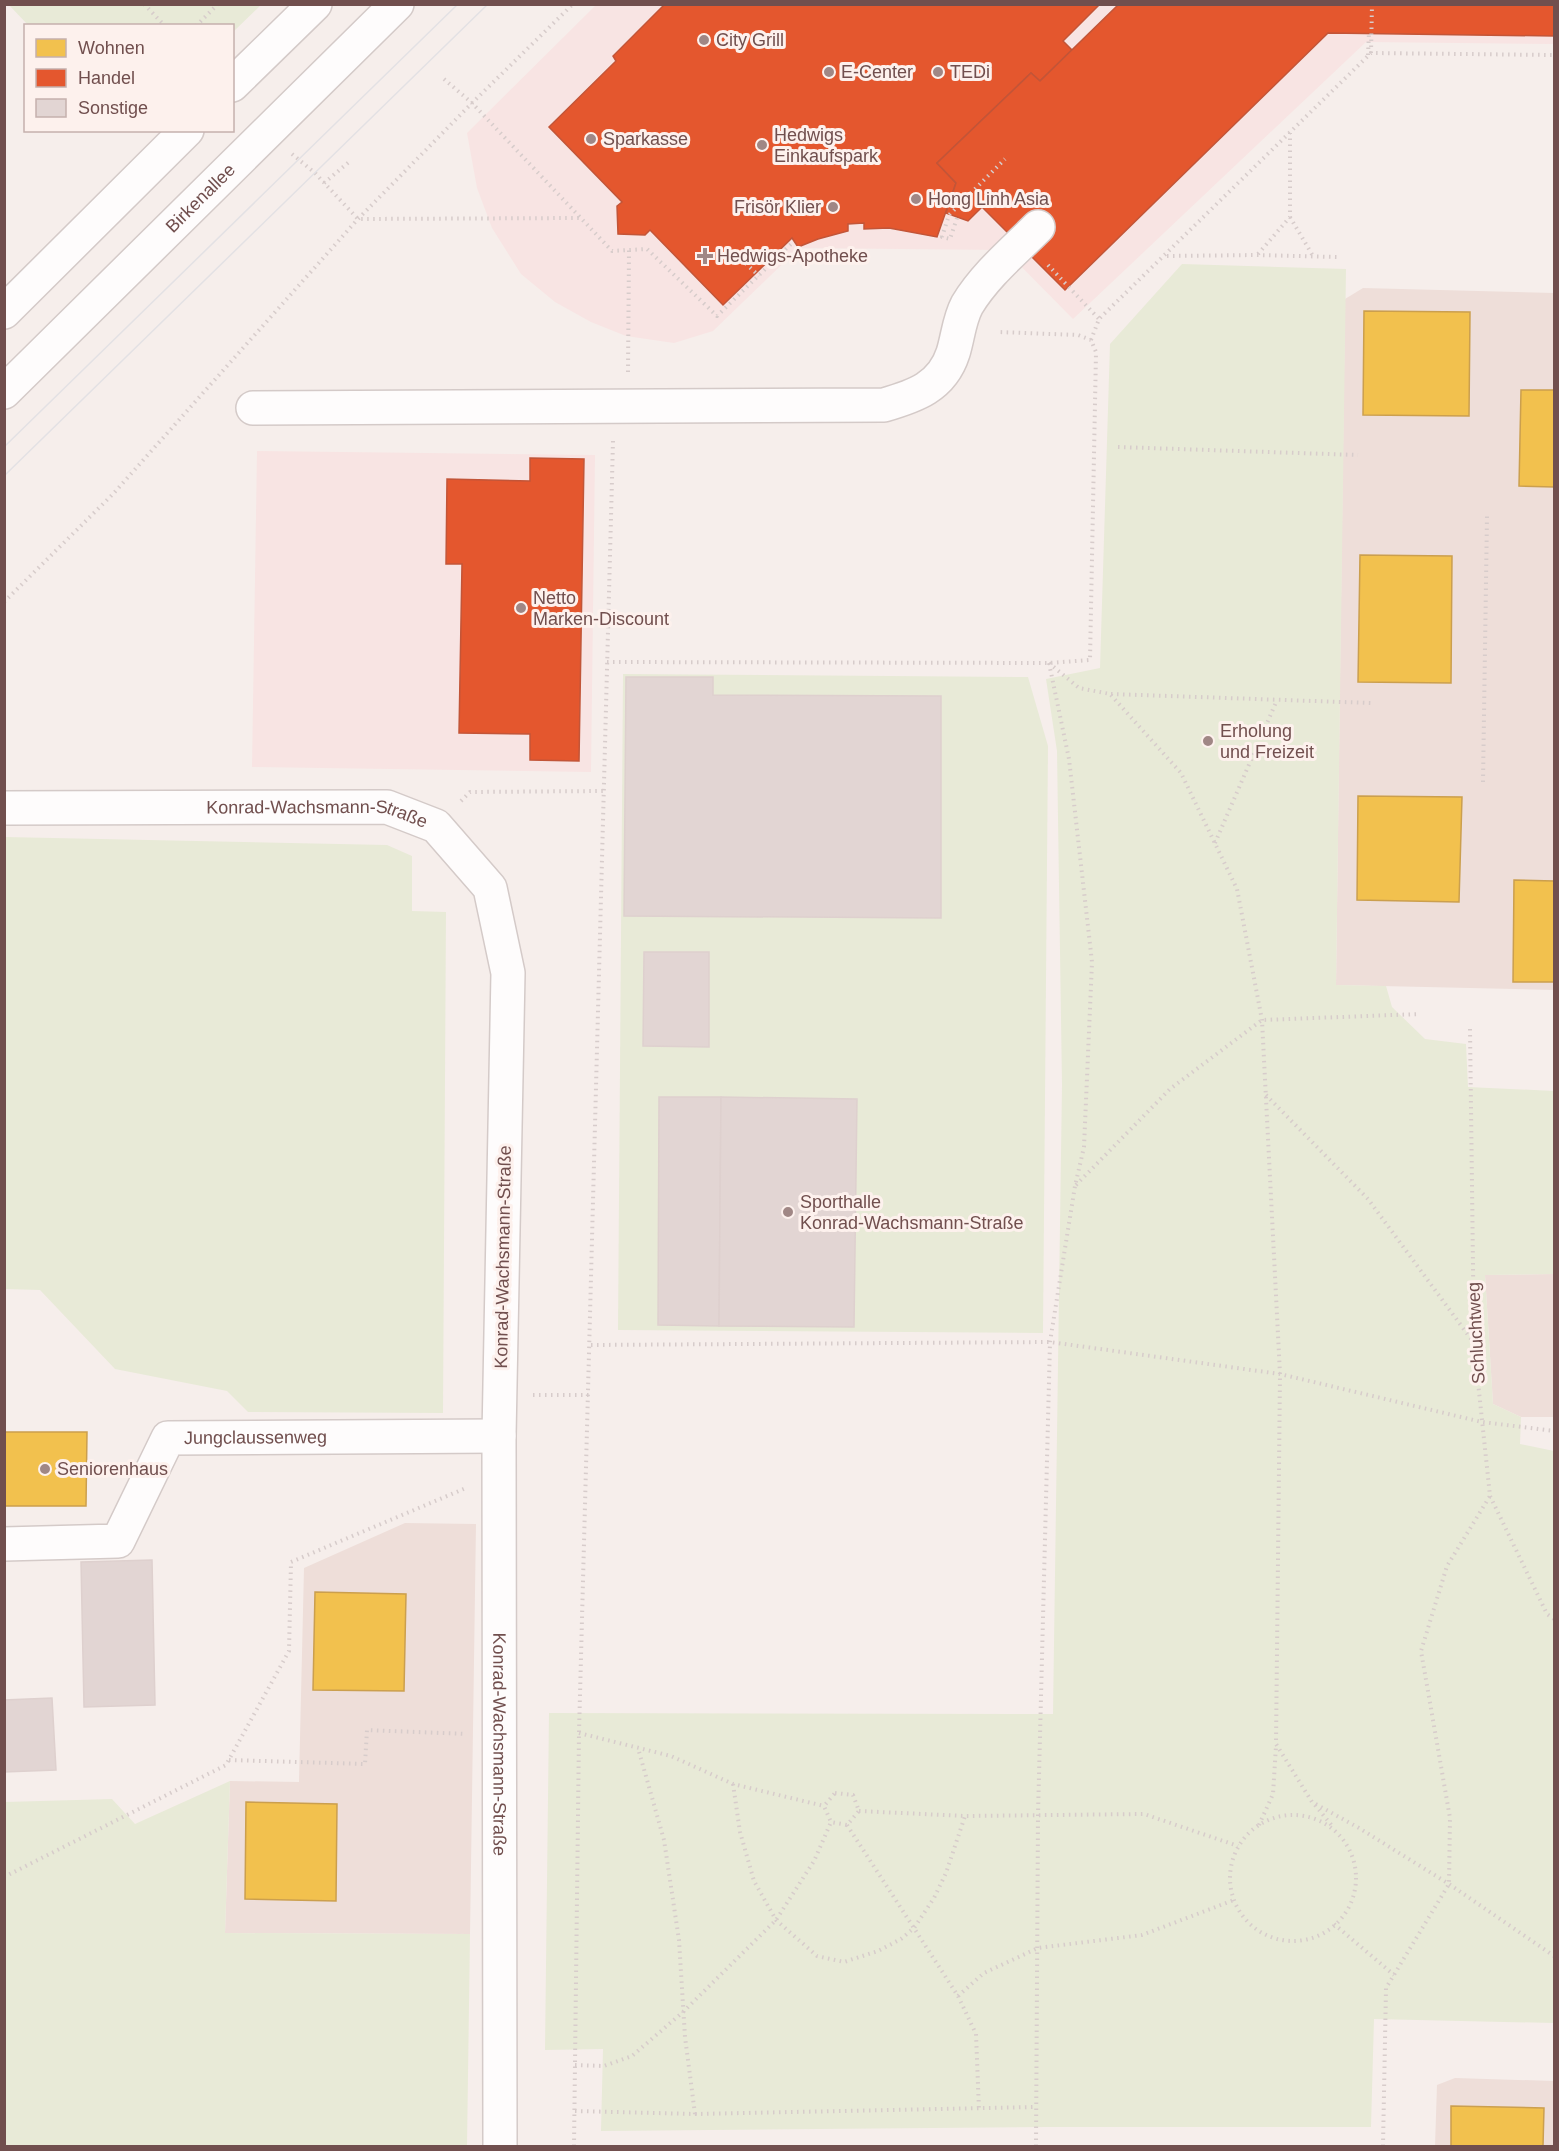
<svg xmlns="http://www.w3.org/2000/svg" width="1559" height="2151" viewBox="0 0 1559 2151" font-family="Helvetica,sans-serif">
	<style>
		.residential { fill: #eeded9 }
		.commercial { fill: #f8e4e3 }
		.green { fill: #e8ead7 }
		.homes { fill: #f2c14e; stroke: #cb9f4e; stroke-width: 1.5 }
		.shops { fill: #e4572e; stroke: #c25538; stroke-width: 1.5 }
		.building { fill: #e2d5d3; stroke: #ded0ce; stroke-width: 1.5 }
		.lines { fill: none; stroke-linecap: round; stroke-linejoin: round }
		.minor-casing { stroke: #d4cac8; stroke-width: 36 }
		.tertiary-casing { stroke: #d4cac8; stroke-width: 36 }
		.path { stroke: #d7cccb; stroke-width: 4; stroke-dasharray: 1.5 4.5; stroke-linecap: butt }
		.minor { stroke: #fefcfc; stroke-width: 33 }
		.tertiary { stroke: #fefcfc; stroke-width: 33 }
		.tram { stroke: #e3e1e4; stroke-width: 1.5 }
		.poi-dot { fill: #a08785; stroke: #fdf1ed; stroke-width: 2 }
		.labels { text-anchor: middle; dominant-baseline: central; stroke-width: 6; stroke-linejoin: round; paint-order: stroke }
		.poi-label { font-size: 18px; fill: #714f4e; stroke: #fdf1ed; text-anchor: start }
		.street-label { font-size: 18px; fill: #714f4e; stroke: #fdf1ed }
	</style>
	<rect width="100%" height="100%" fill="#f6eeeb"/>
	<g class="residential">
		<path d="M1363 288 1554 293V990L1336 985 1345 299Z"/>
		<path d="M1554 1274V1417H1521L1493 1404 1485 1275Z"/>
		<path d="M405 1523 476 1524 470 1934 225 1933 230 1781 299 1782 304 1568Z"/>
		<path d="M1455 2078 1554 2081V2146H1435L1437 2085Z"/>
	</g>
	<g class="commercial">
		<path d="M596 5H1554V44L1366 42 1073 319 1005 250 799 248 713 331 674 343 626 336 591 322 555 302 521 274 492 228 477 188 467 133Z"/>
		<path d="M257 451 595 455 591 772 252 767Z"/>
	</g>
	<g class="green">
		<path d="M9 5H261L233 32 232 26 28 25Z"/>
		<path d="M1182 264 1346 269 1336 985 1386 986 1392 1007 1425 1039 1466 1044 1468 1087 1554 1091V1274L1485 1275 1493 1404 1521 1417 1520 1444 1554 1451V2023L1374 2019 1371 2127H1047L601 2131 603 2049 545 2050 549 1713 1053 1714 1062 1085 1057 751 1046 679 1100 668 1110 344Z"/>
		<path d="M623 674 1028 677 1048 746 1043 1333 618 1330Z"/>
		<path d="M5 837 387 845 412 856V911L446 912 443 1413 248 1412 227 1391 115 1369 40 1290 5 1289Z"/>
		<path d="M230 1781 225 1933 470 1934 467 2146H5V1802L112 1799 135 1824Z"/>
	</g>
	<g class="homes">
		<path d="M1364 311 1470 312 1469 416 1363 415Z"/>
		<path d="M1521 390H1554V487L1519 486Z"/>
		<path d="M1360 555 1452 556 1451 683 1358 682Z"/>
		<path d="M1358 796 1462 797 1459 902 1357 900Z"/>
		<path d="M1514 880 1554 881V982H1513Z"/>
		<path d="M4 1432H87L86 1506H4Z"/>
		<path d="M315 1592 406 1594 404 1691 313 1690Z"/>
		<path d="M246 1802 337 1804 336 1901 245 1899Z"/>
		<path d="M1451 2106 1544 2108 1543 2146H1451Z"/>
	</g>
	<g class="shops">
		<path d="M665 4H1100L1063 41 1072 50 1040 81 1031 73 937 163 956 183 937 237 889 228 864 229V223L848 224V231L818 239 798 247 792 238 723 305 650 230 645 235 618 234 617 206 622 202 549 127 616 61 613 56Z"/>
		<path d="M1119 4H1554V36L1328 33 1065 290 982 207 968 221 946 213 956 183 937 163 1031 73 1040 81Z"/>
		<path d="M530 458 584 459 579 761 530 760V734L459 733 462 564H446L447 479 530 481Z"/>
	</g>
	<g class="building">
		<path d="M626 677H713V695L941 696V918L624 916Z"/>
		<path d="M644 952H709V1047L643 1046Z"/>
		<path d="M659 1097H721L719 1326 658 1325Z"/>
		<path d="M721 1097 857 1099 854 1327 719 1326Z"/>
		<path d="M152 1560 155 1705 84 1707 81 1562Z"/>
		<path d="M52 1698 56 1770 4 1772V1700Z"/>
	</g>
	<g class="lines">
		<g class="minor-casing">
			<g id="minor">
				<path d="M253 408 884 405C915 396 942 387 953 353 958 337 959 320 967 305 985 275 1014 251 1038 227"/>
				<path id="s1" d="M4 808 387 807 436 826 490 888 508 973 499 1436 500 2146"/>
				<path id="s2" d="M4 1544 118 1541 168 1438 499 1436"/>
			</g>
		</g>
		<g class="tertiary-casing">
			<g id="tertiary">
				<path d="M232 85 315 4"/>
				<path d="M4 312 187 130"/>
				<path id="s3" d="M4 392 397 4"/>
			</g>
		</g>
		<g class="path">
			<path d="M144 4 165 26"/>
			<path d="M196 26 218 4"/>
			<path d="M1371 53 1372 4"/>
			<path d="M1368 55 1369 32"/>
			<path d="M444 79 472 103 612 251 647 249 717 316 792 243"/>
			<path d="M292 154 315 173 358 219 581 218"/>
			<path d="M324 183 349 162"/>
			<path d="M1290 217 1313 256"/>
			<path d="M957 218 950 239 942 237 949 215 1005 159"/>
			<path d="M1258 254 1290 217V133"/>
			<path d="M737 255 759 276"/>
			<path d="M1167 256 1257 255 1337 257"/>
			<path d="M1048 265 1099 319"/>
			<path d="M1091 340 1099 319 1371 53 1554 55"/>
			<path d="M628 372 629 250"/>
			<path d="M1118 447 1358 455"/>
			<path d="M4 602 113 494 358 219 472 103 573 4"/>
			<path d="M607 662 1049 663 1090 660 1096 352 1091 340 1078 335 998 332"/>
			<path d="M1049 663 1079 688 1110 694 1181 773 1237 889 1262 1020 1280 1374 1276 1744 1312 1802 1359 1828 1449 1884 1554 1956"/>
			<path d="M1111 694 1371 703"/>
			<path d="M1483 782 1487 516"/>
			<path d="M461 801 470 792 603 791"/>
			<path d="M1215 843 1277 700"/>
			<path d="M1470 1029 1474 1344 1490 1496 1547 1614 1554 1619"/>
			<path d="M1266 1095 1368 1199 1474 1343"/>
			<path d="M1076 1185 1170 1089 1262 1020 1420 1014"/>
			<path d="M591 1345 1050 1342 1280 1374 1482 1422 1554 1431"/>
			<path d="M533 1395H589"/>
			<path d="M579 1733 671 1756 733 1784 824 1806"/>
			<path d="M229 1760 365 1764 367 1730 466 1734"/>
			<path d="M733 1784 740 1832 754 1881 776 1920 817 1956 844 1962 878 1951 901 1939 914 1928 934 1898 946 1873 965 1816"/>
			<path d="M835 1793 853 1795 859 1811 847 1825 831 1822 824 1806Z"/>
			<path d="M1315 1805 1333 1827"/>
			<path d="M859 1811 965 1816 1144 1814 1238 1846"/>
			<circle cx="1293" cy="1878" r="63"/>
			<path d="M847 1825 958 1996 976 2034 979 2110"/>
			<path d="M1259 1825 1273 1794 1276 1746"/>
			<path d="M4 1877 226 1765 289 1651 291 1562 466 1488"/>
			<path d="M1334 1924 1394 1975"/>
			<path d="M958 1996 984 1973 1038 1948 1142 1935 1234 1900"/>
			<path d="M575 2065 604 2066 632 2056 683 2012 776 1920 814 1861 831 1822"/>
			<path d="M575 2111 695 2114 685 2037 679 1940 664 1840 638 1748"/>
			<path d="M695 2114 1035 2107"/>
			<path d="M574 2146 579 1733 613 441"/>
			<path d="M1036 2146 1038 1815 1050 1342 1075 1186 1084 1147 1092 962 1069 759 1049 663"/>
			<path d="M1383 2146 1386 1988 1449 1884 1450 1818 1421 1651 1447 1566 1490 1496"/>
		</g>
		<use href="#minor" class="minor"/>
		<use href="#tertiary" class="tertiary"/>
		<g class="tram">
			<path d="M4 447 458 4"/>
			<path d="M4 476 488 4"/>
		</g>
	</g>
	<g class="poi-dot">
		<circle cx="704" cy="40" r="6"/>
		<circle cx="829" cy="72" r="6"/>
		<circle cx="938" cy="72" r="6"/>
		<circle cx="591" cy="139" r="6"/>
		<circle cx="762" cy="145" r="6"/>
		<circle cx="916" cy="199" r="6"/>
		<circle cx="833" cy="207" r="6"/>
		<path d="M702 247h6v6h6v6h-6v6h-6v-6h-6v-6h6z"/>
		<circle cx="521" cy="608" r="6"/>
		<circle cx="1208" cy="741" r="6"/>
		<circle cx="788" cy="1212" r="6"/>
		<circle cx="45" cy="1469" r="6"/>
	</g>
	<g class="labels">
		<g class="poi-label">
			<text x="716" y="40">City Grill</text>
			<text x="841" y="72">E-Center</text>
			<text x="950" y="72">TEDi</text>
			<text x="774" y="135">Hedwigs<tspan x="774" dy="21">Einkaufspark</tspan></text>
			<text x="603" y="139">Sparkasse</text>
			<text x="928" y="199">Hong Linh Asia</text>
			<text x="821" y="207" text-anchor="end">Frisör Klier</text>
			<text x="717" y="256">Hedwigs-Apotheke</text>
			<text x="533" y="598">Netto<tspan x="533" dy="21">Marken-Discount</tspan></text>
			<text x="1220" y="731">Erholung<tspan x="1220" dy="21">und Freizeit</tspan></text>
			<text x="800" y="1202">Sporthalle<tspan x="800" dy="21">Konrad-Wachsmann-Straße</tspan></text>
			<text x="57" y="1469">Seniorenhaus</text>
		</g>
		<g class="street-label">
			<text stroke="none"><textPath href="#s3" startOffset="276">Birkenallee</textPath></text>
			<text stroke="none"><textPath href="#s1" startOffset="314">Konrad-Wachsmann-Straße</textPath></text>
			<text transform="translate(503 1257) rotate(-89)">Konrad-Wachsmann-Straße</text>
			<text transform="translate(1476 1333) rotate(-93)">Schluchtweg</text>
			<text stroke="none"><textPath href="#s2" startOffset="316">Jungclaussenweg</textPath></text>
			<text stroke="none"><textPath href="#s1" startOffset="1376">Konrad-Wachsmann-Straße</textPath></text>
		</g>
	</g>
	<rect width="1559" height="2151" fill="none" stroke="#714f4e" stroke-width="12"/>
	<rect x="24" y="24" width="210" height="108" fill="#fdf1ed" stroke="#c5b0ad" stroke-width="1.5"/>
	<rect x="36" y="39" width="30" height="18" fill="#f2c14e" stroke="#c5b0ad" stroke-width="1.5"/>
	<text x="78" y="54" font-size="18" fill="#714f4e">Wohnen</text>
	<rect x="36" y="69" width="30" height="18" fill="#e4572e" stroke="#c5b0ad" stroke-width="1.5"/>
	<text x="78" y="84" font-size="18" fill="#714f4e">Handel</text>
	<rect x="36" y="99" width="30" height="18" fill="#e2d5d3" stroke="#c5b0ad" stroke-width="1.5"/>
	<text x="78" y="114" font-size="18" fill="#714f4e">Sonstige</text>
</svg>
